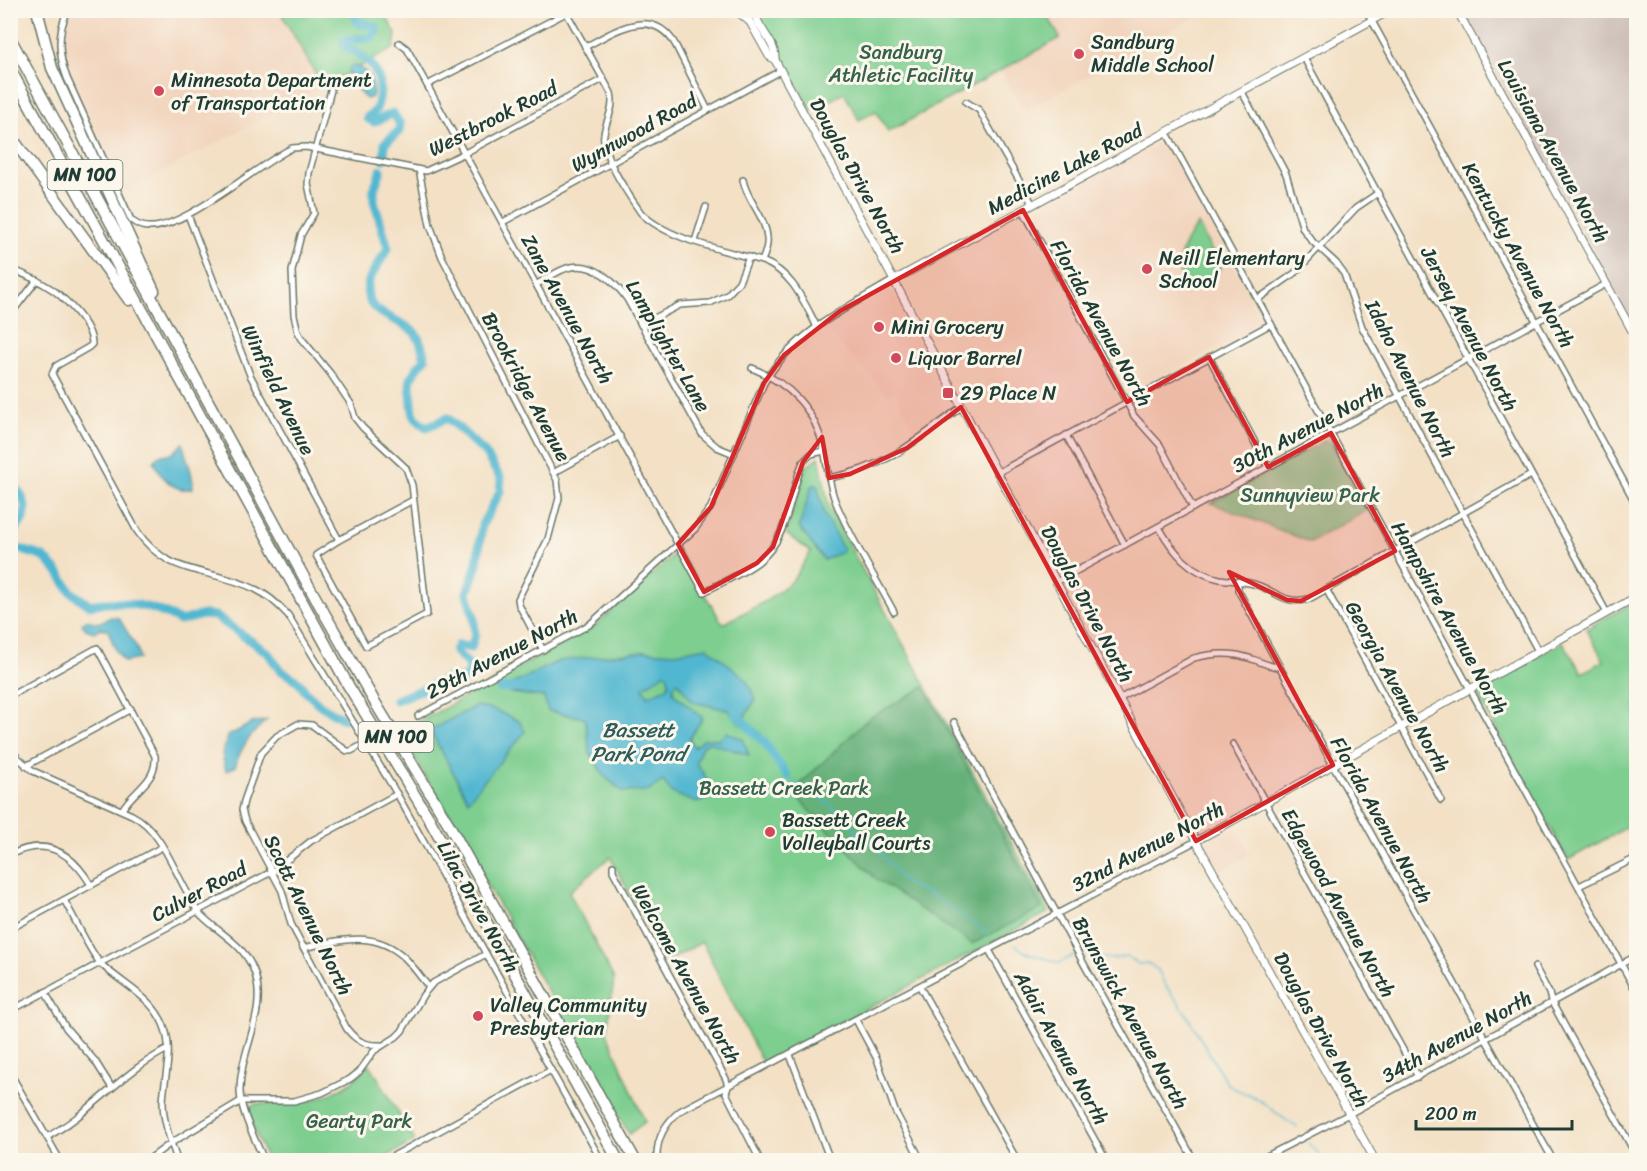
<svg xmlns="http://www.w3.org/2000/svg" width="1647" height="1171" viewBox="0 0 1647 1171" font-family="Sriracha,sans-serif">
	<style>
		.built { fill: #f2d5be }
		.industrial { fill: #cfc1ba }
		.green { fill: #7dce8f; stroke: #4e8662; stroke-width: 1.5 }
		.forest { fill: #66b17a; stroke: #427757; stroke-width: 1.5 }
		.water { fill: #51b7d0; stroke: #387a82; stroke-width: 1.5; fill-rule: evenodd }
		.lines { fill: none; stroke-linecap: round; stroke-linejoin: round }
		.stream { stroke: #51b7d0; stroke-width: 1.5 }
		.river { stroke: #51b7d0; stroke-width: 9 }
		.minor-casing { stroke: #697667; stroke-width: 8 }
		.tertiary-casing { stroke: #697667; stroke-width: 9 }
		.motorway-casing { stroke: #697667; stroke-width: 13 }
		.minor { stroke: #fff; stroke-width: 5 }
		.tertiary { stroke: #fff; stroke-width: 7 }
		.motorway { stroke: #fff; stroke-width: 10 }
		.marked { fill: #d62828; fill-opacity: 0.2; stroke: #d62828; stroke-width: 4.5; stroke-linejoin: round }
		.poi-dot { fill: #d1495b; stroke: #fbf7ec; stroke-width: 2 }
		.labels { text-anchor: middle; dominant-baseline: central; stroke-width: 6; stroke-linejoin: round; paint-order: stroke }
		.shield { fill: #fbf7ec; stroke: #61756b; stroke-width: 1.5 }
		.shield-label { font-size: 18px; font-weight: bold; fill: #1f3d34 }
		.poi-label { font-size: 20px; fill: #1f3d34; stroke: #fbf7ec; text-anchor: start }
		.park-label { font-size: 20px; fill: #36614b; stroke: #fbf7ec }
		.street-label { font-size: 20px; fill: #1f3d34; stroke: #fbf7ec }
		.water-label { font-size: 21px; font-style: italic; fill: #2c5c5b; stroke: #fbf7ec }
	</style>
	<rect width="100%" height="100%" fill="#fbf7ec"/>
	<filter id="ink" filterUnits="userSpaceOnUse"><feTurbulence type="fractalNoise" baseFrequency=".0167" numOctaves="2"/><feDisplacementMap in="SourceGraphic" scale="12" xChannelSelector="R" yChannelSelector="G"/><feConvolveMatrix kernelMatrix="1 2 1 2 8 2 1 2 1" color-interpolation-filters="sRGB"/></filter>
	<filter id="wash" filterUnits="userSpaceOnUse"><feTurbulence type="fractalNoise" baseFrequency=".008" numOctaves="4" result="noise"/><feDisplacementMap in="SourceGraphic" scale="24" xChannelSelector="R" yChannelSelector="G"/><feGaussianBlur stdDeviation="1.35" result="paint"/><feColorMatrix in="noise" values="0 0 0 0 0 0 0 0 0 0 0 0 0 0 0 0 0 1.4 0 .05"/><feComposite in="paint" operator="in"/></filter>
	<g filter="url(#wash)">
		<rect width="100%" height="100%" fill="#f3e0c5"/>
		<g class="built">
			<path d="M1202 10 1204 12 1025 111 1000 70 1059 38 1045 11Z"/>
			<path d="M73 11H280L323 87 123 192 70 75 64 54V34Z"/>
			<path d="M1162 141 1168 143 1263 321 1262 324 1128 396 1031 219V215L1033 211Z"/>
			<path d="M887 289 893 291 954 404 953 409 918 438 895 392 889 396 823 327Z"/>
			<path d="M1234 825 1250 854 1220 872 1204 842Z"/>
		</g>
		<path class="industrial" d="M1463 11H1636V329L1620 301Z"/>
		<g class="green">
			<path d="M280 11H383L396 34 394 48 323 87Z"/>
			<path d="M759 11H1045L1060 38 888 132 876 111 859 120 844 93 811 110 759 18Z"/>
			<path d="M1198 224 1220 267 1218 272 1185 293C1175 264 1179 248 1198 224Z"/>
			<path d="M1326 440 1332 443 1368 510 1310 542 1211 503Z"/>
			<path d="M819 457 829 508 1049 912 763 1064 702 942 666 962 610 857 569 892 614 979 607 1033 645 1122 629 1134 400 732 594 627 678 551 723 624 766 601 792 581 811 552 786 534 806 467Z"/>
			<path d="M1636 601V822L1568 860 1477 694V690L1563 642 1582 673 1604 661 1586 629Z"/>
			<path d="M369 1063 415 1141 380 1160H267C262 1147 247 1119 250 1106 260 1101 272 1105 283 1105 314 1103 352 1090 369 1063Z"/>
		</g>
		<path class="forest" d="M924 687 1042 908 972 944 875 878 792 792 869 718Z"/>
		<g class="water">
			<path d="M354 66C368 68 376 84 372 97L367 99C359 95 351 78 348 71L350 67Z"/>
			<path d="M1636 142V202C1620 184 1626 162 1636 142Z"/>
			<path d="M183 443C185 459 194 472 193 488 174 494 161 477 154 462L159 455 172 454Z"/>
			<path d="M817 484 824 514 844 551 824 560 799 527 812 486Z"/>
			<path d="M111 617 119 618 137 648 140 659 125 662 116 651 108 630 101 628 94 632 86 629 82 624 86 620 98 623Z"/>
			<path d="M707 647 745 678 756 699 740 724 728 710 693 702 677 681 673 688 674 694 703 718 689 739 694 747 705 739H718L727 732 743 739 749 755 708 742 701 748 696 763 713 788 708 799 696 803 672 793 663 781 649 791 623 792 604 776 590 753 585 718 548 711 544 697 510 693 508 686 559 661 644 651 675 653ZM664 673 667 674 669 683 667 688 648 696 643 688Z"/>
			<path d="M476 706 495 710 519 721 525 732 468 800 430 730Z"/>
			<path d="M267 720C251 734 241 746 235 767L226 771 222 754 228 736 252 723Z"/>
		</g>
		<g class="lines">
			<g class="stream">
				<path d="M787 776 791 780 831 805 843 819 878 850 905 883 933 896 989 934"/>
				<path d="M1015 944 1023 951 1059 963 1075 955"/>
				<path d="M1086 956 1113 959 1127 956 1138 964 1148 963 1158 970 1165 985 1184 1010 1228 1085C1236 1091 1246 1092 1254 1097 1270 1106 1281 1119 1297 1127"/>
				<path d="M1308 1143 1324 1160"/>
			</g>
			<g class="river">
				<path d="M354 10 357 22C363 26 369 23 376 27L377 32 370 38 345 40 344 44 346 47C367 57 385 73 379 99 378 103 377 110 374 112 372 114 369 115 367 118L374 122 393 113 400 124 399 131 385 143 384 159"/>
				<path d="M381 170 374 189V201L388 248C383 258 373 270 369 281 359 315 399 316 415 333 421 340 423 350 425 359 421 364 415 369 413 375 409 382 410 386 411 394 414 412 409 415 426 427L448 418 485 453 501 479 500 492 482 525 477 564 467 593 474 617 475 635 471 648 458 645 455 651 471 667 464 679H448L396 700"/>
				<path d="M10 480C29 503 32 514 10 535"/>
				<path d="M10 546 44 557 59 573 71 592 89 605C120 599 153 605 180 621L203 615 215 616 268 653 280 670 298 681 305 691 320 705 343 719"/>
				<path d="M500 689 518 687"/>
				<path d="M735 713 765 743 787 776"/>
			</g>
		</g>
	</g>
	<g filter="url(#ink)">
		<g class="lines">
			<g class="minor-casing">
				<g id="minor">
					<path d="M68 10C57 33 58 54 67 78L131 220C136 224 141 227 148 227 183 230 257 165 292 148L306 147 426 171 465 153 603 79"/>
					<path d="M565 10 611 93C615 109 606 119 604 134 600 154 629 196 641 213 668 240 725 250 762 261 792 272 803 300 817 327"/>
					<path d="M1366 10 1636 504"/>
					<path d="M399 43 407 49 427 85 704 592C722 582 742 574 758 562 789 539 789 495 803 462L811 454 824 451"/>
					<path d="M585 47C614 32 651 5 675 44L708 110"/>
					<path d="M1304 58 1607 613"/>
					<path d="M427 85 566 13"/>
					<path d="M331 90 309 173 308 184 314 213 301 235 292 271 294 315 298 332 302 339 330 373 351 404 355 418 363 428 406 468 412 485 427 614 366 646 316 555 339 540 413 500"/>
					<path d="M1242 92 1286 174 1303 229 1313 242 1336 263 1344 274 1362 327 1538 651"/>
					<path d="M966 102 979 110 1033 205"/>
					<path d="M1167 133 1470 689 1636 991"/>
					<path d="M419 170 430 225 442 257 557 480 559 498 548 539 518 599 519 605 543 650"/>
					<path d="M743 180C747 201 766 217 767 238 768 245 765 254 762 261"/>
					<path d="M1023 210 1134 416 1160 445 1193 508"/>
					<path d="M188 215 250 375 339 540"/>
					<path d="M503 222 780 71"/>
					<path d="M695 241 706 207"/>
					<path d="M10 268C22 274 34 278 45 285 62 294 92 324 92 344L89 347 56 366 52 374 137 531C169 578 210 567 255 589 268 595 278 604 288 615L397 794 601 1160"/>
					<path d="M537 284C547 279 559 269 571 267 594 262 615 282 627 299L702 434 717 447 734 454"/>
					<path d="M1258 299 1295 273 1356 208 1378 193"/>
					<path d="M10 315 37 280"/>
					<path d="M641 325 680 305 710 303 727 295 739 282 749 257"/>
					<path d="M1209 357 1268 467"/>
					<path d="M752 368C790 384 815 409 824 450 828 468 829 487 836 503 852 541 875 577 894 612"/>
					<path d="M1066 435 1125 545"/>
					<path d="M555 472 620 436"/>
					<path d="M997 473 1271 324"/>
					<path d="M829 478C888 467 916 441 961 407"/>
					<path d="M1159 527C1173 552 1190 573 1220 579 1233 581 1245 581 1257 585 1277 592 1285 605 1309 599L1531 475"/>
					<path d="M1238 581V590L1333 765 1553 1160"/>
					<path d="M1056 582 1606 284"/>
					<path d="M1326 589 1441 800"/>
					<path d="M10 696 97 648 155 756C157 782 133 790 122 810"/>
					<path d="M1119 699 1194 658C1213 653 1233 652 1252 659 1262 662 1269 667 1280 667"/>
					<path d="M418 716 589 625 695 529 711 507 764 383C793 333 846 308 894 280"/>
					<path d="M954 722 1085 966 1194 1160"/>
					<path d="M366 743 351 751H347L312 725 298 724 277 736 261 753 244 801 242 810 245 821 282 891 291 924 347 1029C356 1041 366 1046 381 1045"/>
					<path d="M1233 744 1418 1077"/>
					<path d="M10 747 17 757 33 771 132 815C160 829 172 866 187 892 191 899 195 909 201 915 220 934 244 944 254 971 269 1013 239 1050 240 1092 241 1113 256 1141 264 1160"/>
					<path d="M26 766 131 709"/>
					<path d="M10 855C47 836 72 853 91 885"/>
					<path d="M613 866V871L726 1079 728 1087 726 1093 760 1160"/>
					<path d="M1579 886 1636 858"/>
					<path d="M64 900C73 915 91 954 101 964 123 985 155 998 165 1029 173 1052 164 1078 163 1102 163 1122 171 1142 177 1160"/>
					<path d="M10 929 162 847"/>
					<path d="M303 948C340 940 375 929 405 958 414 967 421 978 429 987"/>
					<path d="M989 950 1106 1160"/>
					<path d="M1535 967 1549 993 1551 1001 1636 1155"/>
					<path d="M920 987 1017 1160"/>
					<path d="M45 992 66 1028 95 1061 112 1088"/>
					<path d="M10 1011 273 871 311 841 397 794"/>
					<path d="M856 1020 877 1059 895 1111 921 1160"/>
					<path d="M790 1055 830 1160"/>
					<path d="M10 1073 60 1160"/>
					<path d="M47 1137C91 1113 123 1071 168 1049"/>
					<path d="M148 1160 171 1143 241 1101H294L322 1093 350 1079 359 1072 374 1051 396 1037 402 1031 423 995 433 983 486 954"/>
					<path d="M386 1160 551 1070"/>
					<path d="M657 1160C656 1140 664 1124 680 1111L1196 841"/>
					<path d="M1259 1160 1349 1114 1636 956"/>
				</g>
			</g>
			<g class="tertiary-casing">
				<g id="tertiary">
					<path d="M754 10C756 28 777 42 775 60"/>
					<path d="M1457 10 1636 338"/>
					<path d="M737 11 750 22 769 56 775 60 1196 841 1375 1160"/>
					<path d="M894 280 1391 10"/>
					<path d="M1196 841 1636 597"/>
				</g>
			</g>
			<g class="motorway-casing">
				<g id="motorway">
					<path d="M37 10 52 68 154 291"/>
					<path d="M10 38 306 581 373 699 448 823 635 1160"/>
					<path d="M10 69 348 685 428 817 618 1160"/>
					<path d="M10 135 129 300"/>
				</g>
			</g>
			<use href="#minor" class="minor"/>
			<use href="#tertiary" class="tertiary"/>
			<use href="#motorway" class="motorway"/>
		</g>
	</g>
	<path class="marked" d="M1023 210 1127 402 1209 357 1268 467 1331 433 1395 551 1301 601 1287 600 1229 572 1333 765 1196 841 961 407 907 448 850 474 829 478 822 437 803 462 773 547 757 563 704 592 678 544 711 507 764 383 784 355 840 311Z"/>
	<g class="poi-dot">
		<circle cx="1079" cy="54" r="6"/>
		<circle cx="159" cy="91" r="6"/>
		<circle cx="1147" cy="269" r="6"/>
		<circle cx="879" cy="327" r="6"/>
		<circle cx="896" cy="358" r="6"/>
		<rect x="942" y="387" width="12" height="12" rx="3"/>
		<circle cx="770" cy="832" r="6"/>
		<circle cx="478" cy="1016" r="6"/>
	</g>
	<g class="labels">
		<g class="shield">
			<rect x="47.5" y="160" width="75" height="30" rx="4.5"/>
			<rect x="358.5" y="722" width="75" height="30" rx="4.5"/>
		</g>
		<g class="shield-label">
			<text x="85" y="175">MN 100</text>
			<text x="396" y="737">MN 100</text>
		</g>
		<g class="poi-label">
			<text x="1091" y="42">Sandburg<tspan x="1091" dy="23">Middle School</tspan></text>
			<text x="171" y="80">Minnesota Department<tspan x="171" dy="23">of Transportation</tspan></text>
			<text x="1159" y="258">Neill Elementary<tspan x="1159" dy="23">School</tspan></text>
			<text x="891" y="327">Mini Grocery</text>
			<text x="908" y="358">Liquor Barrel</text>
			<text x="960" y="393">29 Place N</text>
			<text x="782" y="820">Bassett Creek<tspan x="782" dy="23">Volleyball Courts</tspan></text>
			<text x="490" y="1005">Valley Community<tspan x="490" dy="23">Presbyterian</tspan></text>
		</g>
		<g class="park-label">
			<text x="901" y="52">Sandburg<tspan x="901" dy="23">Athletic Facility</tspan></text>
			<text x="1310" y="495">Sunnyview Park</text>
			<text x="784" y="788">Bassett Creek Park</text>
			<text x="359" y="1121">Gearty Park</text>
		</g>
		<g class="street-label">
			<text transform="translate(493 119) rotate(-27)">Westbrook Road</text>
			<text transform="translate(634 133) rotate(-29)">Wynnwood Road</text>
			<text transform="translate(1553 151) rotate(61)">Louisiana Avenue North</text>
			<text transform="translate(1065 169) rotate(-28)">Medicine Lake Road</text>
			<text transform="translate(857 176) rotate(61)">Douglas Drive North</text>
			<text transform="translate(1518 255) rotate(61)">Kentucky Avenue North</text>
			<text transform="translate(567 309) rotate(61)">Zane Avenue North</text>
			<text transform="translate(1101 323) rotate(61)">Florida Avenue North</text>
			<text transform="translate(1469 329) rotate(62)">Jersey Avenue North</text>
			<text transform="translate(668 346) rotate(60)">Lamplighter Lane</text>
			<text transform="translate(1410 379) rotate(63)">Idaho Avenue North</text>
			<text transform="translate(526 387) rotate(62)">Brookridge Avenue</text>
			<text transform="translate(278 390) rotate(64)">Winfield Avenue</text>
			<text transform="translate(1308 428) rotate(-28)">30th Avenue North</text>
			<text transform="translate(1087 604) rotate(62)">Douglas Drive North</text>
			<text transform="translate(1449 618) rotate(61)">Hampshire Avenue North</text>
			<text transform="translate(502 654) rotate(-28)">29th Avenue North</text>
			<text transform="translate(1397 687) rotate(61)">Georgia Avenue North</text>
			<text transform="translate(1381 820) rotate(61)">Florida Avenue North</text>
			<text transform="translate(1148 847) rotate(-28)">32nd Avenue North</text>
			<text transform="translate(199 892) rotate(-28)">Culver Road</text>
			<text transform="translate(1338 903) rotate(61)">Edgewood Avenue North</text>
			<text transform="translate(478 907) rotate(61)">Lilac Drive North</text>
			<text transform="translate(308 915) rotate(64)">Scott Avenue North</text>
			<text transform="translate(686 974) rotate(61)">Welcome Avenue North</text>
			<text transform="translate(1130 1013) rotate(61)">Brunswick Avenue North</text>
			<text transform="translate(1321 1030) rotate(61)">Douglas Drive North</text>
			<text transform="translate(1457 1037) rotate(-29)">34th Avenue North</text>
			<text transform="translate(1061 1048) rotate(61)">Adair Avenue North</text>
		</g>
		<g class="water-label">
			<text x="638" y="730">Bassett<tspan x="638" dy="24">Park Pond</tspan></text>
		</g>
	</g>
	<rect width="1647" height="1171" fill="none" stroke="#fbf7ec" stroke-width="36"/>
	<path d="M1416 1120v9h156v-9" fill="none" stroke="#1f3d34" stroke-width="3"/>
	<text x="1425" y="1120" font-size="18" fill="#1f3d34" stroke="#fbf7ec" stroke-width="4.5" paint-order="stroke">200 m</text>
</svg>
